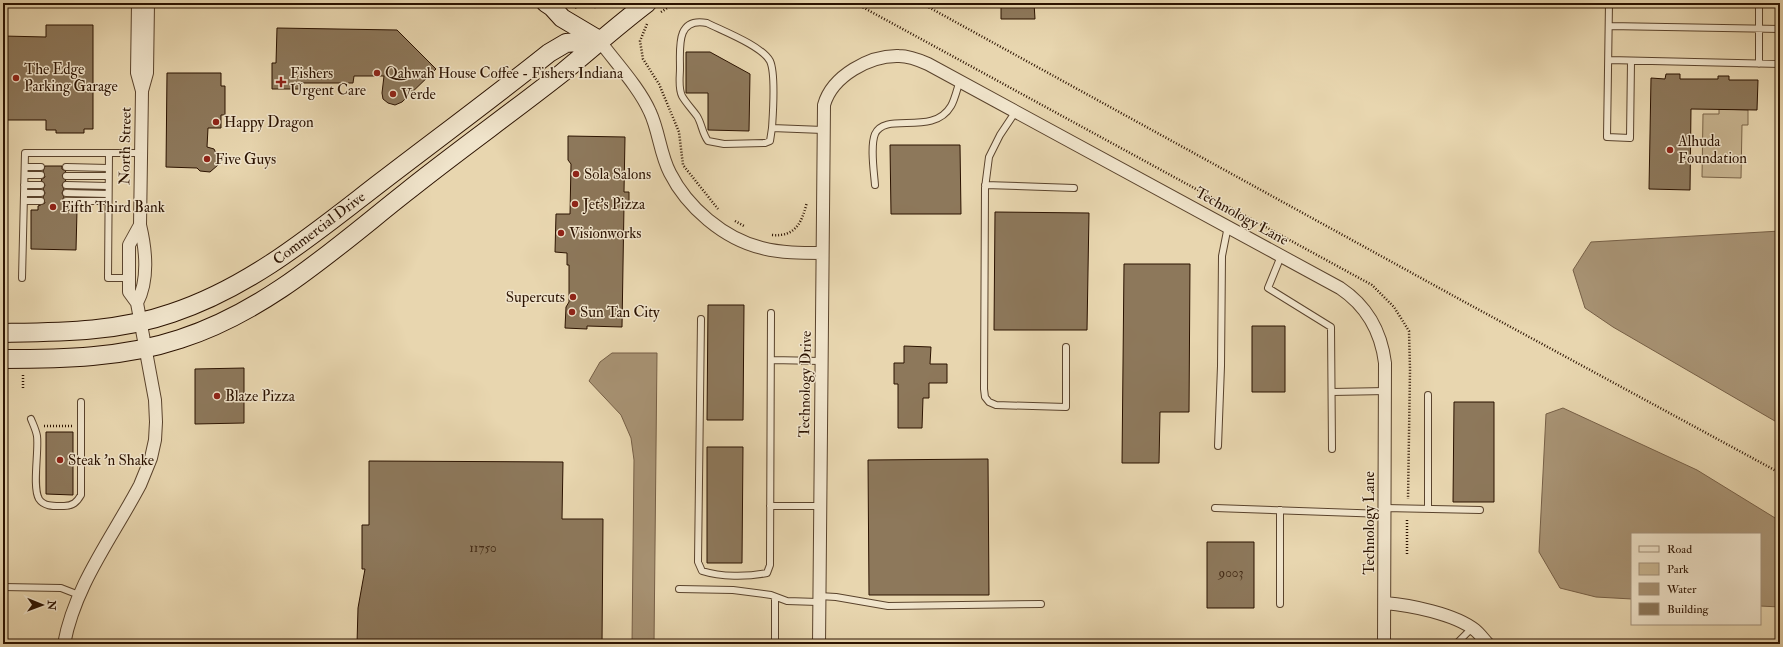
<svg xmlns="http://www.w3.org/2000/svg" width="1783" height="647" font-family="'IM FELL Double Pica',serif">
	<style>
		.green { fill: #c8b591; stroke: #7a6448 }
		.water { fill: #a89374; stroke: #765f46 }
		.building { fill: #8d785b; stroke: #2b1200 }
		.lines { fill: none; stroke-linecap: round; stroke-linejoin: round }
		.lane-casing { stroke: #5a432c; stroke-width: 8 }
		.street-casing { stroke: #5a432c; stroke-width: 14 }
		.secondary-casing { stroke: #2b1200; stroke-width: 20 }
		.path { stroke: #2b1200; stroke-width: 2.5; stroke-dasharray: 1 2; stroke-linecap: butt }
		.lane { stroke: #f0e4cb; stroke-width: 6 }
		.street { stroke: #f0e4cb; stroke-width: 12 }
		.secondary { stroke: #f0e4cb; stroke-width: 18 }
		.poi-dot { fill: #8f2418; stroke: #f0e4cb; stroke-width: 1.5 }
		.labels { text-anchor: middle; stroke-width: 3; stroke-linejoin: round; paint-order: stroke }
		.number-label { font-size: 13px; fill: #442c17 }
		.poi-label { font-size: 15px; fill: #2b1200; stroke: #f0e4cb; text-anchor: start }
		.street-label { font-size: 15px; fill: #2b1200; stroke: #f0e4cb }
	</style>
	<rect width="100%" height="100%" fill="#e8d6af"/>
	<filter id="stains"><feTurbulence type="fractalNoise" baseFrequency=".005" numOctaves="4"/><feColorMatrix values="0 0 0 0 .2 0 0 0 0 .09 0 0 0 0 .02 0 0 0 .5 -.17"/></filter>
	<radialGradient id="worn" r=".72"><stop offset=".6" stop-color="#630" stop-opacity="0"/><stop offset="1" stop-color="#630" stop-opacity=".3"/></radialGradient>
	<path class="green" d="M1719,109L1748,110V125H1742L1741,178L1702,177L1703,114H1719Z"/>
	<path class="water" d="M1780,231V424L1613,327L1585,308L1573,270L1591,242Z
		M612,353H657L654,644H632L634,460L631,438L621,415L589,381L600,362Z
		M1563,408L1697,470L1780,521V607L1760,606V534H1632V599L1596,597L1560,588L1539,552L1546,414Z"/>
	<path class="building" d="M1001,3H1034L1035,19H1001Z
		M46,25H93V129H84V133H56V130H46V120H3V36L46,37Z
		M277,28L397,30L436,69L402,102L395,105L388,103L383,99L382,93L384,76H354L353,83H300V89H272V63H276Z
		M686,52H710L750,74L749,131L708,130V93H686Z
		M167,73H221V86H225V115H221V128H208L207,147L214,149L219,159L218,165L210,172L200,171L197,168L166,167Z
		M1666,74H1680V79H1718V76H1729V80H1758L1757,110L1691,109L1690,190L1649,189L1651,78L1665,79Z
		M568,136L625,137L624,192H629V205H624L622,327L587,326V329L565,328L566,307L569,302V265H567V253L555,252L556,214H570L571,164L568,160Z
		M890,145H960L961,214H891Z
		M45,166H62V169L66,171L62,176L66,180L62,185L64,189L62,193L64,197L62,201L63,205L68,206V210H77L76,250L31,249V210H38V206L45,203L43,197L45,193L43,189L45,185L41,180L45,177L43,171Z
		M995,212L1089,213L1087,330H994Z
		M1124,264H1190L1189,412H1160L1159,463H1122Z
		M708,305H744L743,420H707Z
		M1252,326H1285V392H1252Z
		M904,346L931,347L930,364H947V383H929V398H923L922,428H898V384H894V363H904Z
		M244,368V423L195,424V369Z
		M1454,402H1494V502H1453Z
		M46,432H73V495L46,494Z
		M707,447H743L742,563H707Z
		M988,459L989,595H869L868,460Z
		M369,461L563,462L562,519H603L602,644H357L358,608L365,569H362V525H369Z
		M1207,542H1254V608H1207Z"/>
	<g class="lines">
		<g class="lane-casing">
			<path id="lane" d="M1609,3L1607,137L1630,138L1631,61
				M1609,26L1780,29
				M1609,60L1780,64
				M1759,64V3
				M1016,111L1000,135L989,157L985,188L984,389L985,397L989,402L996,405L1066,407V347
				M772,128L770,141L765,143L724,144L708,141C702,133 702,124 697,116C692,109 686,103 682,96C678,88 680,77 680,68C680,47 676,17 707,23C723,31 762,46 770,61C776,74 773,112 772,128L823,130
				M109,153L108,278H129
				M25,167H41
				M66,167L108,168
				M25,175H41
				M66,176H108
				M24,185H41
				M66,185L108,186
				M875,185C874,172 870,146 875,134C885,111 933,137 951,106C955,99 957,89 960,80
				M985,185L1074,188
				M24,193H41
				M66,193L108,194
				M24,201H41
				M66,201H108
				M1281,256L1268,288L1331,327L1332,449
				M22,278L25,153H141
				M701,319L698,562L702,571C721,577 747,577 767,573L770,565L771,313
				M771,360L821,361
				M1332,392L1386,391
				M31,419C33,424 36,430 37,436C39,451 32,487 39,499C44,507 55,506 64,506C73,506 77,502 81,495V402
				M1218,446L1221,366L1222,256L1228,226
				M770,506H819
				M1215,508L1385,514
				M1385,508L1480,510
				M1428,509V395
				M3,587L61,588L79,595
				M679,589L733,590L771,595L787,601L818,602
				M819,596L836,597L888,606L1041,604
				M1280,604V510
				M775,644V597
				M1456,644L1472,628"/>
		</g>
		<g class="street-casing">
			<path id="street" d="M599,40C615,62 639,87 650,112C659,131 660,154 670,173C687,207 724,239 762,248C781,253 802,253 822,253
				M142,91L147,73L148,3
				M137,303C149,280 146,250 140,225L142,91L137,73L138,3
				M1385,603C1410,605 1455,614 1475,630C1480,634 1484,640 1488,644
				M64,644C75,585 112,538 140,485L151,458L155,440L156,422L155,400L137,303L129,292V245L140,225
				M819,644L824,105C832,76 870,55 899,56C909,56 919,60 928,64L1340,288C1367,306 1381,331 1385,363L1384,644"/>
		</g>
		<g class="secondary-casing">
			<path id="secondary" d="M546,3L552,7L562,18L599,40
				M3,333C60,332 118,332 172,313C251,287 316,232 381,182C437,139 494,97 549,53L566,43L599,40
				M3,359C62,359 123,358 180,339C267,311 334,249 405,193C456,152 510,114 562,73C590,50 618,25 647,3"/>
		</g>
		<path class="path" d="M855,3L1372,285L1394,307L1409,331L1410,370L1408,499
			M921,3L1461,300L1780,473
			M575,8L580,4L595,7L608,3
			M661,12L675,3
			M647,24L640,41L643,59L659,84L679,132L683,165L718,209
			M735,221L744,226
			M772,235C796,237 802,222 807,202
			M23,375V388
			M44,426H73
			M1407,554V518"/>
		<use href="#lane" class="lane"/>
		<use href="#street" class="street"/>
		<use href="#secondary" class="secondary"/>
	</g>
	<g class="poi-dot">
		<circle cx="377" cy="73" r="4"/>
		<circle cx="16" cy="78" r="4"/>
		<path d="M279 76h4v4h4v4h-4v4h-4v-4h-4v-4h4z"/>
		<circle cx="393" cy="94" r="4"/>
		<circle cx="216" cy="122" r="4"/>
		<circle cx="1670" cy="150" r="4"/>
		<circle cx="207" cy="159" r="4"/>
		<circle cx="576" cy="174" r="4"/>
		<circle cx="575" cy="204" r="4"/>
		<circle cx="53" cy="207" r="4"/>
		<circle cx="561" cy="233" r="4"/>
		<circle cx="573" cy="297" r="4"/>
		<circle cx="572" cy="312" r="4"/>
		<circle cx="217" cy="396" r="4"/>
		<circle cx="60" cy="460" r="4"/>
	</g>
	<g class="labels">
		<g class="number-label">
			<text x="483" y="552">11750</text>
			<text x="1231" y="577">9003</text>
		</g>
		<g class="poi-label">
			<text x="24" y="74">The Edge<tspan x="24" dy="17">Parking Garage</tspan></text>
			<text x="290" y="78">Fishers<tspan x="290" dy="17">Urgent Care</tspan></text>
			<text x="385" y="78">Qahwah House Coffee - Fishers Indiana</text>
			<text x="401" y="99">Verde</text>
			<text x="224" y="127">Happy Dragon</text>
			<text x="1678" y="146">Alhuda<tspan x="1678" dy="17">Foundation</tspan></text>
			<text x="215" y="164">Five Guys</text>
			<text x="584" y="179">Sola Salons</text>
			<text x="583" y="209">Jet's Pizza</text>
			<text x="61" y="212">Fifth Third Bank</text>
			<text x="569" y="238">Visionworks</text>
			<text x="565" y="302" text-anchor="end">Supercuts</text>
			<text x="580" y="317">Sun Tan City</text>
			<text x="225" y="401">Blaze Pizza</text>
			<text x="68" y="465">Steak 'n Shake</text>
		</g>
		<g class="street-label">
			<text transform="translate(125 146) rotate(-89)" y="5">North Street</text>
			<text transform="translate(1242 216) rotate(29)" y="5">Technology Lane</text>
			<text transform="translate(319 228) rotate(-37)" y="5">Commercial Drive</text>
			<text transform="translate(805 384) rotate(-89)" y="5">Technology Drive</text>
			<text transform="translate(1369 523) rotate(-90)" y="5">Technology Lane</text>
		</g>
	</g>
	<rect width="1783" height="647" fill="none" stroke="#e8d6af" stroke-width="16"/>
	<rect x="4" y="4" width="1775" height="639" fill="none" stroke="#2b1200" stroke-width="2"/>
	<rect x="8" y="8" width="1767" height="631" fill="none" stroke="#2b1200"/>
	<rect x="1631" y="533" width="130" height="92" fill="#f0e4cb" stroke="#a1907a"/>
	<rect x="1639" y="546" width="20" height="6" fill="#f0e4cb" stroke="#a1907a"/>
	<text x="1667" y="553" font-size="12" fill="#2b1200">Road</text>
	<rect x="1639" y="563" width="20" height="12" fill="#c8b591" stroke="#a1907a"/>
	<text x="1667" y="573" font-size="12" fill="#2b1200">Park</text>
	<rect x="1639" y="583" width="20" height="12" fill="#a89374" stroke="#a1907a"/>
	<text x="1667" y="593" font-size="12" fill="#2b1200">Water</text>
	<rect x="1639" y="603" width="20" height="12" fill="#8d785b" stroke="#a1907a"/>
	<text x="1667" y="613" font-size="12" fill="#2b1200">Building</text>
	<g transform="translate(42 605) rotate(91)" stroke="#f0e4cb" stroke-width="3" paint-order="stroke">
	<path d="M0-3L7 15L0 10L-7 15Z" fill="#2b1200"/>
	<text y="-6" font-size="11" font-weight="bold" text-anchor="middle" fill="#2b1200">N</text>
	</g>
	<rect width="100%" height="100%" filter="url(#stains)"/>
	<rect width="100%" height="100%" fill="url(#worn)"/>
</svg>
